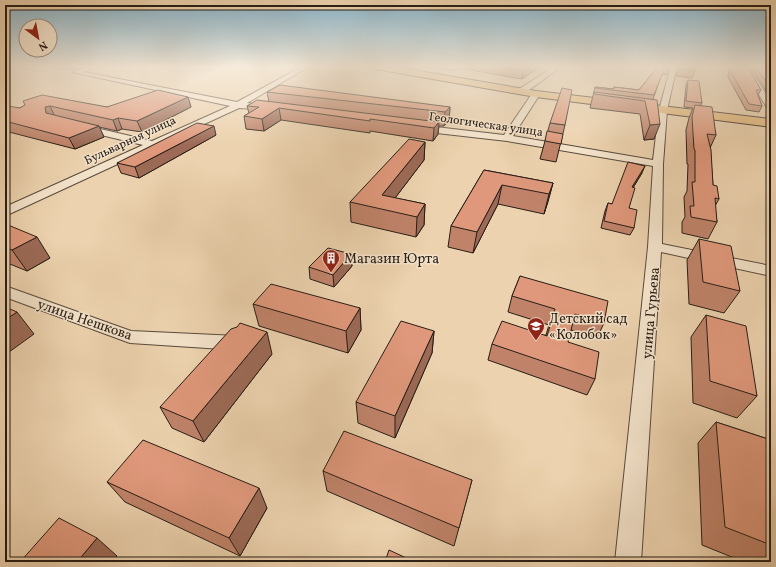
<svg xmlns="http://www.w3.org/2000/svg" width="776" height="567" font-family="Vollkorn,serif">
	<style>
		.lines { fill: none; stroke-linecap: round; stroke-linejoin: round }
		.minor-casing { stroke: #584a3b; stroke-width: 2 }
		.highway-casing { stroke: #271d15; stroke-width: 2 }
		.minor { fill: #f3e2ca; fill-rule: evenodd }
		.highway { fill: #e6b977; fill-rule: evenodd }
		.wall { fill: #c0836a; stroke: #271d15 }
		.shaded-wall { fill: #9c6a56; stroke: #271d15 }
		.building { fill: #df987b; stroke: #271d15 }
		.labels { text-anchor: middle; stroke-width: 3; stroke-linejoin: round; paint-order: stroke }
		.far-street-label { font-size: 12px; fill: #271d15; stroke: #f3e2ca }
		.poi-label { font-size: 14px; fill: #271d15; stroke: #f3e2ca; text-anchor: start }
		.street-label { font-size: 14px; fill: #271d15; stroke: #f3e2ca }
	</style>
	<rect width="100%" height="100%" fill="#ecd2ae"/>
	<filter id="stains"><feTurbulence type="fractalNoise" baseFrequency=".005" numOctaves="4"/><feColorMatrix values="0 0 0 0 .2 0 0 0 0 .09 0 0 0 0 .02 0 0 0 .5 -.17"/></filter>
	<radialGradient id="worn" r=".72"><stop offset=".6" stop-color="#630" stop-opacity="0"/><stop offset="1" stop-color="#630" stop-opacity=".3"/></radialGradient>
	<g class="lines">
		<g class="minor-casing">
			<path id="minor" d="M89,66H98L83,72L237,102L303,66H310L247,103L270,106V110L239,108L5,216V207L143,145L80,130V126L83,125L152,141L230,106L72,72Z
				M555,66H562L525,93H519V89Z
				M671,66H677L667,110L663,164L662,244L771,266V276L661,252L641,562H615L648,247L653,166L507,141L419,131L415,128L419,125L504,135L533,92H536L540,94L513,136L653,160L659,110Z
				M742,66H748L771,102V110L767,108Z
				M5,286L131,331L238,336L244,338L247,343L244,348L238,350L130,343L5,297Z"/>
		</g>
		<g class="highway-casing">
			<path id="highway" d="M370,66H390L536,91L771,119V127L536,97L375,69Z"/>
		</g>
		<use href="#minor" class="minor"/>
		<use href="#highway" class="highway"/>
	</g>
	<path class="wall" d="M10,66H38L24,69Z
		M42,66H81L68,69Z
		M426,66H541L522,79L460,68L454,71Z
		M655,66H670L667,75L662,74L653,99L654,139L644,140L640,114L590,108L595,87L613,89L614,87L639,90L655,70V69H654Z
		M678,66H697L692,78L676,76Z
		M727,66H747L761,90L758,95L762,106L759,112L746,110L728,77L729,67Z
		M750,66H769L771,69V97H770Z
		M688,80L702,103L700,106L716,135L710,148L713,185L719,199L715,206L717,222L708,239L682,233V222L685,217L684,197L687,191L688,164H687L686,130L689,118L693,108L684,107L686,85Z
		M267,92L450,107L449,121L444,126H439L438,134L433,141L370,131V133L281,120L264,131L246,129L244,116L249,113L247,106L269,102Z
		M188,97L191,107L142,132L122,129L117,131L99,127L104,137L75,149L5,131V107L20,108L25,105L107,107Z
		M550,123L565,125L556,162L540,159Z
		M216,135L139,178L121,173L117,163Z
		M425,142L424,160L395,198L425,204L424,225L416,237L351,222L350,202Z
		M484,170L553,183L544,214L498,204L473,253L448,247L451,226Z
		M642,173L633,188L629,208L634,228L630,235L601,228L605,211L608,203L612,204Z
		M5,227L50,258L27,271L5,262Z
		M699,239L740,291L724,313L689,304L687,260Z
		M351,254L352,266L334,287L310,279L309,267Z
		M520,276L604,323L597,338L571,330L568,342L595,379L587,395L488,360L492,344L546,335L549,325L508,312L512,296Z
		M253,304L360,308L361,330L348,353L259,326Z
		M706,315L757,396L737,418L693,403L691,337Z
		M434,331L432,353L395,438L358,423L356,402Z
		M272,354L204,442L172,428L160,407Z
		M716,422L771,440V562H744L702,545L698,443Z
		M323,471L472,480L454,546L327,491Z
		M107,482L267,508L240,556L125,502Z"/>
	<path class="shaded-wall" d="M23,66H38L24,69Z
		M66,66H81L68,69Z
		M454,66H460V68L454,71Z
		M532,66H541L522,79L523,71Z
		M188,97L191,107L142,132L137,121Z
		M50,106L55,117L46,113L45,107Z
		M450,107L449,121L444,126L445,112Z
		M279,108L281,120L264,131L262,119Z
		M118,118L122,129L117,131L113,120Z
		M439,122L438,134L433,141L434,128Z
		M660,124L654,139L644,140L650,125Z
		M99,126L104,137L75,149L69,138Z
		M214,126L216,135L139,178L135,167Z
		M425,142L424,160L386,210L382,195Z
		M645,166L642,173L629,194L632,187Z
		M553,183L548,202L544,214L549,194Z
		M502,185L498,204L473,253L477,232Z
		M425,204L424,225L416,237L417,217Z
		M37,237L50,258L27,271L12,250Z
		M351,254L352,266L334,287L333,275Z
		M360,308L361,330L348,353L346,331Z
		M17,312L34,334L5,355V320Z
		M434,331L432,353L395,438V416Z
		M267,332L272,354L204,442L193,421Z
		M259,488L267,508L240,556L229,538Z
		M97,538L117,556L112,562H77Z"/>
	<path class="building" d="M491,66H532L523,71Z
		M657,66H670V67H665L654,95L595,88V87L614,89V87L639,90L658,66Z
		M680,66H697L695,71L679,69Z
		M731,66H747L761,90H756L762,106L749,104L731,72Z
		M755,66H769L771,69V89Z
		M688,80L699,81L702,103L686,101Z
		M280,85L450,107L445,112L267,92Z
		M562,88L572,90L565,125L550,123Z
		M158,90L188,97L137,121L118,118L113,120L50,106L45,107L46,113L99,126L69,138L5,121V107L8,106L20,108L25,105L23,101L42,95L107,107Z
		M594,92L657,100L660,124L650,125L645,101L594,94Z
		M257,100L439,122L434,128L370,119V121L279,108L262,119L244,116L259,107L247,106Z
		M695,105L712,107L716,135L707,134L711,150L713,185L717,186L719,199L715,198L717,222L691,217L690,206H694L692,182H695V150L694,149L692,117Z
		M197,123L214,126L135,167L117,163Z
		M547,131L563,134L561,144L545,141Z
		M409,139L425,142L382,195L425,204L417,217L350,202Z
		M628,162L645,166L632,187L635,188L629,208L637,210L634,228L604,221L608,203L612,204Z
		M484,170L553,183L549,194L502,185L477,232L451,226Z
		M8,225L37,237L12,250L5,247V227Z
		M699,239L731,246L740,291L703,282Z
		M328,248L351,254L333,275L309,267Z
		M520,276L608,301L604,323L575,314L568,342L599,352L595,379L492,344L502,321L547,336L555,309L512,296Z
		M271,284L360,308L346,331L253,304Z
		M5,307L17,312L5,320Z
		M706,315L746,326L757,396L710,381Z
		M401,321L434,331L395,416L356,402Z
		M240,323L267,332L193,421L160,407L231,329L237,327Z
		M716,422L771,440V545L725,527Z
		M344,431L472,480L459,528L323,471Z
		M143,440L259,488L229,538L107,482Z
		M59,518L97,538L77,562H20Z
		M389,550L415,562H385Z"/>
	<linearGradient id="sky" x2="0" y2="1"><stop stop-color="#88b6ce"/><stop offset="0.46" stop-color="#f6ebdb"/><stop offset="1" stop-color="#f6ebdb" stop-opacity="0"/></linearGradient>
	<rect width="776" height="145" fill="url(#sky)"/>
	<defs>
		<g id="building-pin" transform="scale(0.9)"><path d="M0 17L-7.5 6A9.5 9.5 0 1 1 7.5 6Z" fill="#8f2418" stroke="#f3e2ca"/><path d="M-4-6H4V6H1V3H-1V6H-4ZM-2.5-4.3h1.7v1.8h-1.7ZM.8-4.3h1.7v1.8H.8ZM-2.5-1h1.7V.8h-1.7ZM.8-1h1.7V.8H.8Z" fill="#fff"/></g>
		<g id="school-pin" transform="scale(0.9)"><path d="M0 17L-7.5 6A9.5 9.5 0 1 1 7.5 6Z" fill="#8f2418" stroke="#f3e2ca"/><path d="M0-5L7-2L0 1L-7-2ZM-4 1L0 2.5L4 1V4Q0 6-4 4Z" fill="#fff"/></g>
	</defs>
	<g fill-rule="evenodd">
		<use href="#building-pin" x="331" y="258"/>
		<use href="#school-pin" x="536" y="326"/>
	</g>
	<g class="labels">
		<g class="far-street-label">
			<text transform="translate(486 124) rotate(8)" y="4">Геологическая улица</text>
			<text transform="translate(130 140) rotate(-25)" y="4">Бульварная улица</text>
		</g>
		<g class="poi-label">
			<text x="344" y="263">Магазин Юрта</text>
			<text x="549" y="323">Детский сад<tspan x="549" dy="16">«Колобок»</tspan></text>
		</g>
		<g class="street-label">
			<text transform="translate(650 313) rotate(-85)" y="5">улица Гурьева</text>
			<text transform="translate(85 319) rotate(19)" y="5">улица Нешкова</text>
		</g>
	</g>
	<rect width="776" height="567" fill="none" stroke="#ecd2ae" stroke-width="20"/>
	<rect x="6" y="6" width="764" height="555" fill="none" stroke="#271d15" stroke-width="2"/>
	<rect x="10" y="10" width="756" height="547" fill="none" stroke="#271d15"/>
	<g transform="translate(38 38) rotate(148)"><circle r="19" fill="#f3e2ca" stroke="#a19382"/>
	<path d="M0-3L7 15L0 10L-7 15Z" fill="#8f2418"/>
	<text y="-6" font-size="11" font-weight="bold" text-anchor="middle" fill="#271d15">N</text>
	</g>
	<rect width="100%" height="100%" filter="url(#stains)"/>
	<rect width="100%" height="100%" fill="url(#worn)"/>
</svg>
